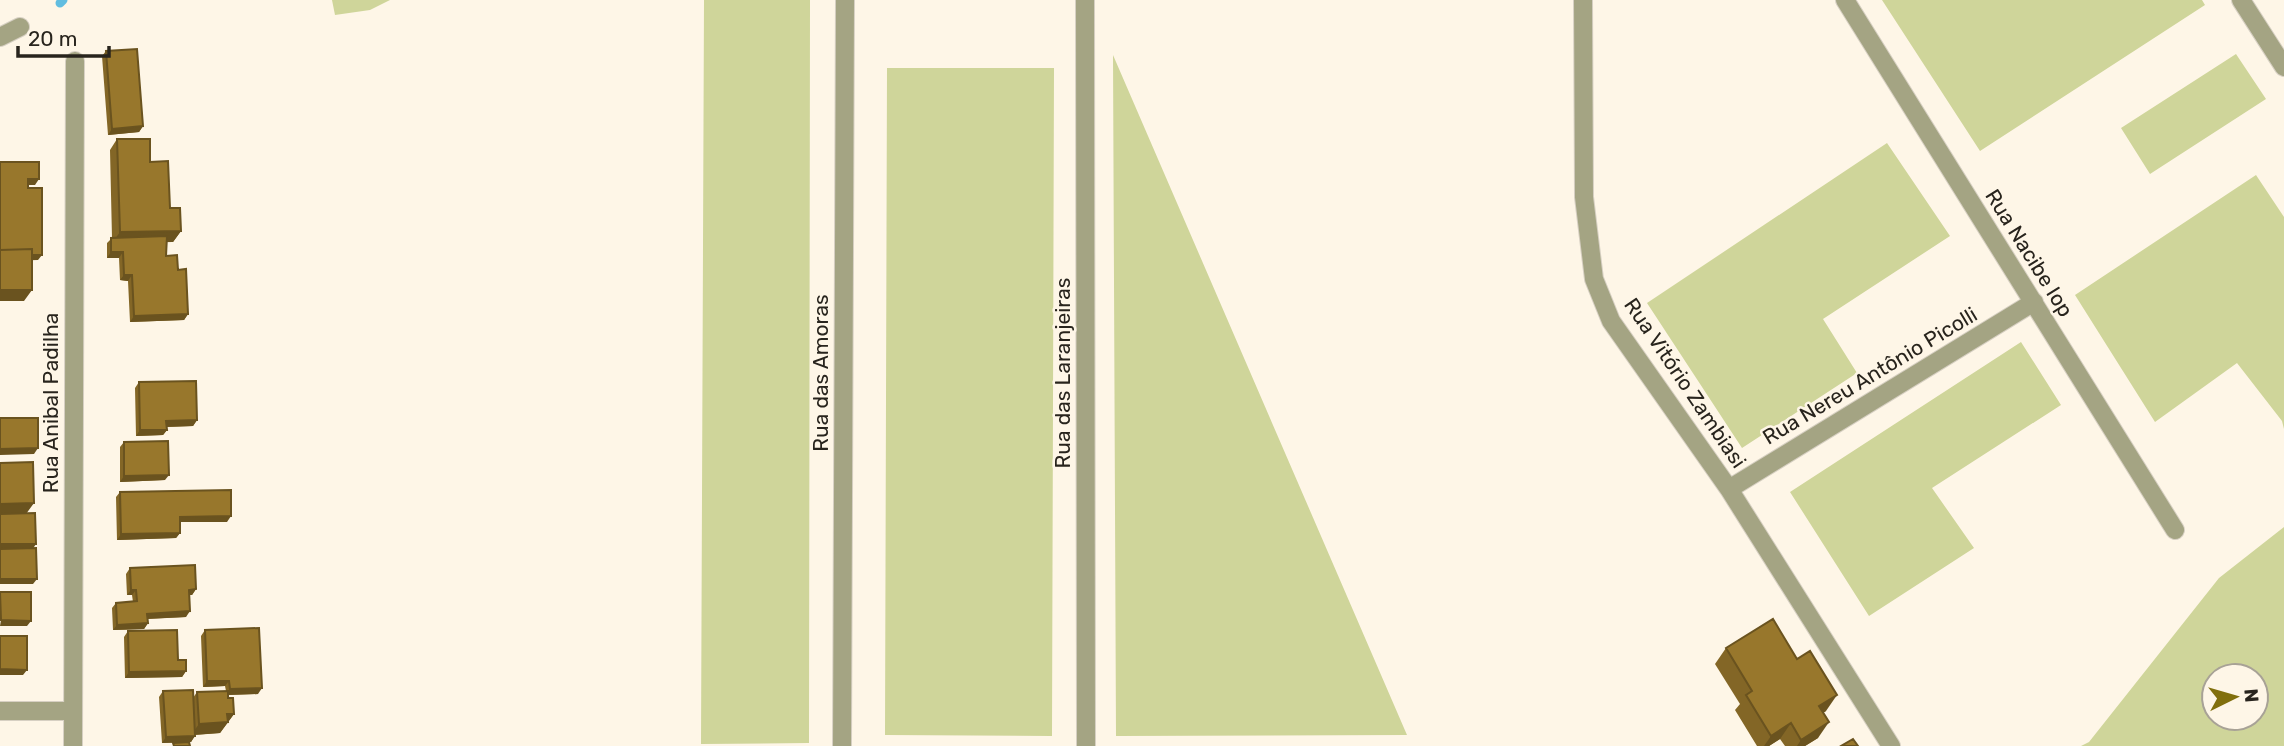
<svg xmlns="http://www.w3.org/2000/svg" width="2284" height="746" font-family="Rubik,sans-serif">
	<style>
		.green { fill: #cfd59a; fill-rule: evenodd }
		.lines { fill: none; stroke-linecap: round; stroke-linejoin: round }
		.stream { stroke: #61bde0; stroke-width: 9 }
		.minor-casing { stroke: #d7d0c3; stroke-width: 20 }
		.minor { stroke: #a4a483; stroke-width: 18 }
		.wall { fill: #836626 }
		.shaded-wall { fill: #6a531f }
		.building { fill: #98772c; stroke: #6a531f; stroke-width: 2 }
		.labels { text-anchor: middle; stroke-width: 5; stroke-linejoin: round; paint-order: stroke }
		.street-label { font-size: 21px; fill: #28241d; stroke: #fef6e7 }
	</style>
	<rect width="100%" height="100%" fill="#fef6e7"/>
	<path class="green" d="M332,0H390L370,10L335,15Z
		M704,0H810L809,743L701,744Z
		M1882,0H2202L2205,5L1980,151Z
		M2236,54L2266,99L2150,174L2121,128Z
		M1113,55L1407,735L1116,736Z
		M887,68H1054L1052,736L885,735Z
		M1887,143L1950,236L1823,319L1857,373L1742,448L1647,303Z
		M2256,175L2284,217V429L2282,421L2237,363L2155,422L2075,295Z
		M2021,342L2061,405L1932,488L1974,548L1869,616L1790,492Z
		M2284,527V746H2081L2089,742L2219,578ZM2256,676V718H2214V676Z"/>
	<g class="lines">
		<path class="stream" d="M60,3L63,0"/>
		<g class="minor-casing">
			<path id="minor" d="M1085,0L1086,746
				M1583,0L1584,197L1594,279L1611,321L1729,489L1891,746
				M1845,0L2175,530
				M2241,0L2284,67
				M0,37L20,27
				M1729,489L2034,302
				M0,711H73
				M73,746L75,61
				M842,746L845,0"/>
		</g>
		<use href="#minor" class="minor"/>
	</g>
	<path class="wall" d="M106,51L143,126L139,132L108,135L102,56Z
		M117,139L150,162L181,231L173,242H167L166,256L178,270L188,314L184,320L130,322L128,281L120,280L119,258H107V243L112,238L110,150Z
		M139,382L197,420L193,426L167,427V430L163,435L136,436L135,388Z
		M124,442L165,480L120,482V447Z
		M120,492L227,522H180V533L176,538L117,540L116,497Z
		M130,568L196,589L192,595H189L186,617L148,619V623L144,629L113,630L112,608L116,603L133,602L132,595H127L126,574Z
		M205,630L258,694L228,695L234,714L220,733L195,735L191,742L162,743L159,697L163,691L193,698L197,692L226,691L225,686L203,687L201,636Z
		M128,631L178,660L186,671L182,677L125,678L124,637Z
		M1726,648L1797,659L1826,711L1823,713L1818,738L1805,746H1785L1780,739L1769,746H1757L1735,710L1740,704L1715,664Z"/>
	<path class="shaded-wall" d="M143,126L139,132L108,135L112,129Z
		M28,179H39L35,185H24Z
		M181,231L173,242L112,243L120,232Z
		M111,252H123L119,258H107Z
		M0,255H42L38,260L0,261Z
		M124,275H132L128,281L120,280Z
		M0,290H32L24,301H0Z
		M188,314L184,320L130,322L134,316Z
		M197,420L193,426L162,427L166,421Z
		M140,430H167L163,435L136,436Z
		M38,448L34,454L0,455V449Z
		M169,475L165,480L120,482L124,476Z
		M34,503L26,514L0,515V504Z
		M231,516L227,522H176L180,517Z
		M180,533L176,538L117,540L121,534Z
		M0,544H36L32,550H0Z
		M0,579H37L33,584H0Z
		M196,589L192,595H185L189,590Z
		M131,590H136L132,595H127Z
		M190,611L186,617L143,619L147,614Z
		M1,620L31,621L27,626H0Z
		M148,623L144,629L113,630L117,625Z
		M0,669L27,670L23,675H0Z
		M186,671L182,677L125,678L129,672Z
		M207,681H229L225,686L203,687Z
		M262,688L258,694L226,695L230,689Z
		M1837,695L1826,711L1808,722L1819,706Z
		M227,714H234L220,733L191,735L199,724Z
		M1829,722L1818,738L1805,746H1797L1801,740Z
		M1791,723L1780,739L1769,746H1764L1771,736Z
		M195,736L191,742L162,743L166,737Z"/>
	<path class="building" d="M137,49L143,126L112,129L106,51Z
		M117,139H150V162L168,161L170,208H180L181,231L120,232Z
		M0,162H39V179H28V188H42V255H32V249L0,250Z
		M167,236L166,256L177,255L178,270L186,269L188,314L134,316L132,275H124L123,252H111V238Z
		M32,249V290H0V250Z
		M196,381L197,420L166,421L167,430H140L139,382Z
		M0,418H38V448L0,449Z
		M168,441L169,475L124,476V442Z
		M33,462L34,503L0,504V463Z
		M231,490V516L180,517V533L121,534L120,492Z
		M35,513L36,544H0V514Z
		M36,548L37,579H0V549Z
		M195,565L196,589L189,590L190,611L147,614L148,623L117,625L116,603L137,601L136,590H131L130,568Z
		M0,592H31V621L1,620Z
		M1773,619L1797,659L1810,651L1837,695L1819,706L1829,722L1801,740L1791,723L1771,736L1746,695L1752,691L1726,648Z
		M259,628L262,688L230,689L229,681H207L205,630Z
		M177,630L178,660H186V671L129,672L128,631Z
		M0,636H27V670L0,669Z
		M193,690L195,736L166,737L163,691Z
		M228,691V698H233L234,714H227L228,722L199,724L197,692Z
		M1853,739L1858,746H1841Z
		M189,742L190,746H174L173,743Z"/>
	<g class="labels">
		<g class="street-label">
			<text transform="translate(2029 253) rotate(58)" y="7">Rua Nacibe Iop</text>
			<text transform="translate(821 373) rotate(-90)" y="7">Rua das Amoras</text>
			<text transform="translate(1063 373) rotate(-90)" y="7">Rua das Laranjeiras</text>
			<text transform="translate(1870 376) rotate(-31)" y="7">Rua Nereu Antônio Picolli</text>
			<text transform="translate(1685 383) rotate(56)" y="7">Rua Vitório Zambiasi</text>
			<text transform="translate(51 403) rotate(-90)" y="7">Rua Anibal Padilha</text>
		</g>
	</g>
	<g transform="translate(2235 697) rotate(85)"><circle r="33" fill="#fef6e7" stroke="#a8a296" stroke-width="2"/>
	<path d="M0-5L12 26L0 18L-12 26Z" fill="#816f0d"/>
	<text y="-10" font-size="19" font-weight="bold" text-anchor="middle" fill="#28241d">N</text>
	</g>
	<path d="M18 46v10h91v-10" fill="none" stroke="#28241d" stroke-width="3.5"/>
	<text x="28" y="46" font-size="21" fill="#28241d" stroke="#fef6e7" stroke-width="5" paint-order="stroke">20 m</text>
</svg>
